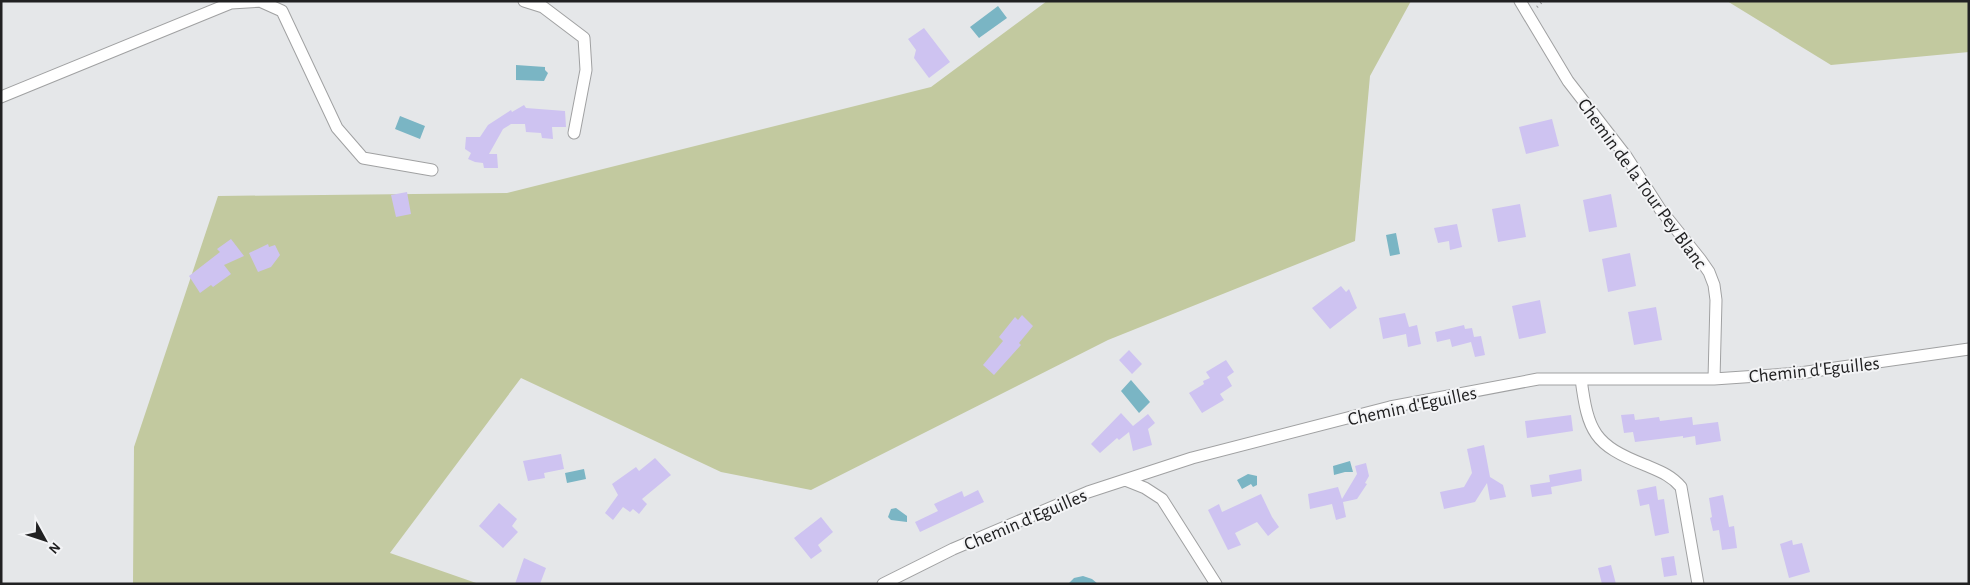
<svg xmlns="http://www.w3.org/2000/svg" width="1970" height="585" font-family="'Alegreya Sans',sans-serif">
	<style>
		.green { fill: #c2c99f }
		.water { fill: #7ab5c4 }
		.building { fill: #cec3f1 }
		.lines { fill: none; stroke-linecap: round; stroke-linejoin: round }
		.street-casing { stroke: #a0a1a2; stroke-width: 13 }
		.path { stroke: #97989a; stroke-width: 2.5; stroke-dasharray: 1 4; stroke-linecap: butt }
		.street { stroke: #fff; stroke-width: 11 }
		.labels { text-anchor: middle; stroke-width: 4; stroke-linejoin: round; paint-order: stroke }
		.street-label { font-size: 19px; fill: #212122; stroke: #f3f4f6 }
	</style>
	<rect width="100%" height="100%" fill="#e5e7e9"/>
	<path class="green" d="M1047,1H1411L1370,76L1355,241L1108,340L811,490L721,472L521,378L390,553L479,584H133L134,447L218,196L507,193L931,87Z
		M1727,1H1969V52L1831,65Z"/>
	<path class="water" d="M998,6L1007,18L979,38L970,27Z
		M516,65L545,67V70L548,73L544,81L516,80Z
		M400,116L425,126L420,139L395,129Z
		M1396,233L1400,254L1390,256L1386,235Z
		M1131,380L1150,402L1139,413L1121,391Z
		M1350,461L1353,472H1345L1334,475L1333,466Z
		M584,469L586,479L567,483L565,473Z
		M1248,474L1257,476V485L1253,487L1251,484L1242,489L1237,480Z
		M896,508L907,516V522L891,520L888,517L891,509Z
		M1083,576L1092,579L1098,584H1068L1074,578Z"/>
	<path class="building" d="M924,28L950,62L929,78L914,58L916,50L908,39Z
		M524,105L526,108L565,111L566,127H552L553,139L542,138L541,133L526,132L525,124H511L503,129L489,154H497L498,168H484L483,163L475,162L468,159L471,153L465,149L466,137H480L488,125L511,110L512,112Z
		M1552,119L1559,146L1526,154L1519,127Z
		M407,192L411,214L396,217L391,195Z
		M1611,194L1617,227L1589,232L1583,200Z
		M1520,204L1526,237L1498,242L1492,209Z
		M1457,224L1462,247L1450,250L1449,241L1438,243L1434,228Z
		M231,239L244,256L224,265L231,274L213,287L211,285L200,293L189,276L220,252L217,249Z
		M268,244L269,247L275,245L280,255L271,267L258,272L249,253Z
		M1630,253L1636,286L1608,292L1602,259Z
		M1341,286L1346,292L1349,289L1357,308L1330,329L1312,308Z
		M1540,300L1546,333L1519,339L1512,306Z
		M1656,307L1662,340L1634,345L1628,312Z
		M1405,313L1409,327L1417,325L1421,344L1408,347L1406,334L1383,339L1379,318Z
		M1022,315L1033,326L1019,343L1021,345L994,375L983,365L1003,341L999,337L1015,317L1018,320Z
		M1464,325L1465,329L1472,328L1474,337L1481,336L1485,355L1475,357L1471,342L1452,347L1450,339L1437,342L1435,332Z
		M1129,350L1142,364L1132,374L1119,360Z
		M1226,360L1234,372L1227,377L1232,386L1220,394L1224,400L1202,413L1189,393L1204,384L1203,381L1210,378L1206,372Z
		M1121,413L1133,426L1148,414L1155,423L1148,429L1152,445L1133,451L1129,432L1119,440L1117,438L1100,453L1091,444Z
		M1634,414L1635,420L1659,417L1660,421L1692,417L1693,425L1718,422L1721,441L1696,445L1695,436L1683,438V436L1635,442L1633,432L1624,433L1621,415Z
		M1571,415L1573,431L1527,438L1525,421Z
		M1484,445L1490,477L1503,485L1506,497L1490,500L1487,483L1475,502L1444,509L1440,492L1464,487L1472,473L1467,449Z
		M561,454L564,469L544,473L545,478L528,481L523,461Z
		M655,458L671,475L642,499L647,504L639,514L633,509L630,512L623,507L613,520L605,513L618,495L612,484L636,467L639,471Z
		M1366,463L1369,476L1365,483L1367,484L1357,499L1343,502L1346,517L1336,520L1332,504L1310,509L1308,494L1338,487L1342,499L1357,474L1355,466Z
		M1581,469L1582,481L1551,487L1552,494L1532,497L1530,485L1550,482L1549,475Z
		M1656,486L1658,500L1664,499L1669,533L1655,536L1649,504L1640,506L1637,490Z
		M978,490L984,502L920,532L915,522L938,511L934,504L962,491L964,497Z
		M1261,494L1272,517L1279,527L1268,536L1257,522L1235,533L1241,545L1228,550L1208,510L1219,504L1222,512Z
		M1723,495L1729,527L1734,526L1737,548L1722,550L1719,530L1713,531L1710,518L1712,517L1709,498Z
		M499,503L517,519L512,526L518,532L503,548L479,526Z
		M821,517L833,532L818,545L822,551L811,559L794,538Z
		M1792,540L1793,545L1802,543L1810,572L1789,578L1780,544Z
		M1674,556L1677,575L1664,577L1661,558Z
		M524,558L546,568L540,584H515Z
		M1611,565L1616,584H1602L1598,568Z"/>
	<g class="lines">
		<g class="street-casing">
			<path id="street" d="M524,1L543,7L584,38L586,70L574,133
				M1520,1L1568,81L1626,156L1660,209L1700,259L1709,272L1714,285L1716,300L1714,379
				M262,2L282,11L337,128L363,158L432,170
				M1,97L231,3L264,1
				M1581,379C1588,432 1594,445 1645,465C1659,471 1671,475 1681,487L1698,584
				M1125,480L1145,488L1162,499L1216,584
				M883,584L953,549L1088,492L1192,458L1390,407L1538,379H1714L1800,373L1969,349"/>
		</g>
		<path class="path" d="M1537,7L1543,1"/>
		<use href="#street" class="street"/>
	</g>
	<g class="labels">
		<g class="street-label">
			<text transform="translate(1643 183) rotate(54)" y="7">Chemin de la Tour Pey Blanc</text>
			<text transform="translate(1814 369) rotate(-6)" y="7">Chemin d'Eguilles</text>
			<text transform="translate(1412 405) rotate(-12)" y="7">Chemin d'Eguilles</text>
			<text transform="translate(1025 519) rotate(-23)" y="7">Chemin d'Eguilles</text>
		</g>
	</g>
	<rect width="1970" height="585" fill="none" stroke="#212122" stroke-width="5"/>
	<g transform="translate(45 540) rotate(130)" stroke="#f3f4f6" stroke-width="4" paint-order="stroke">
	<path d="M0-4L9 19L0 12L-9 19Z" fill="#212122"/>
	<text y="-8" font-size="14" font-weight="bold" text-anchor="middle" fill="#212122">N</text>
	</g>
</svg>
